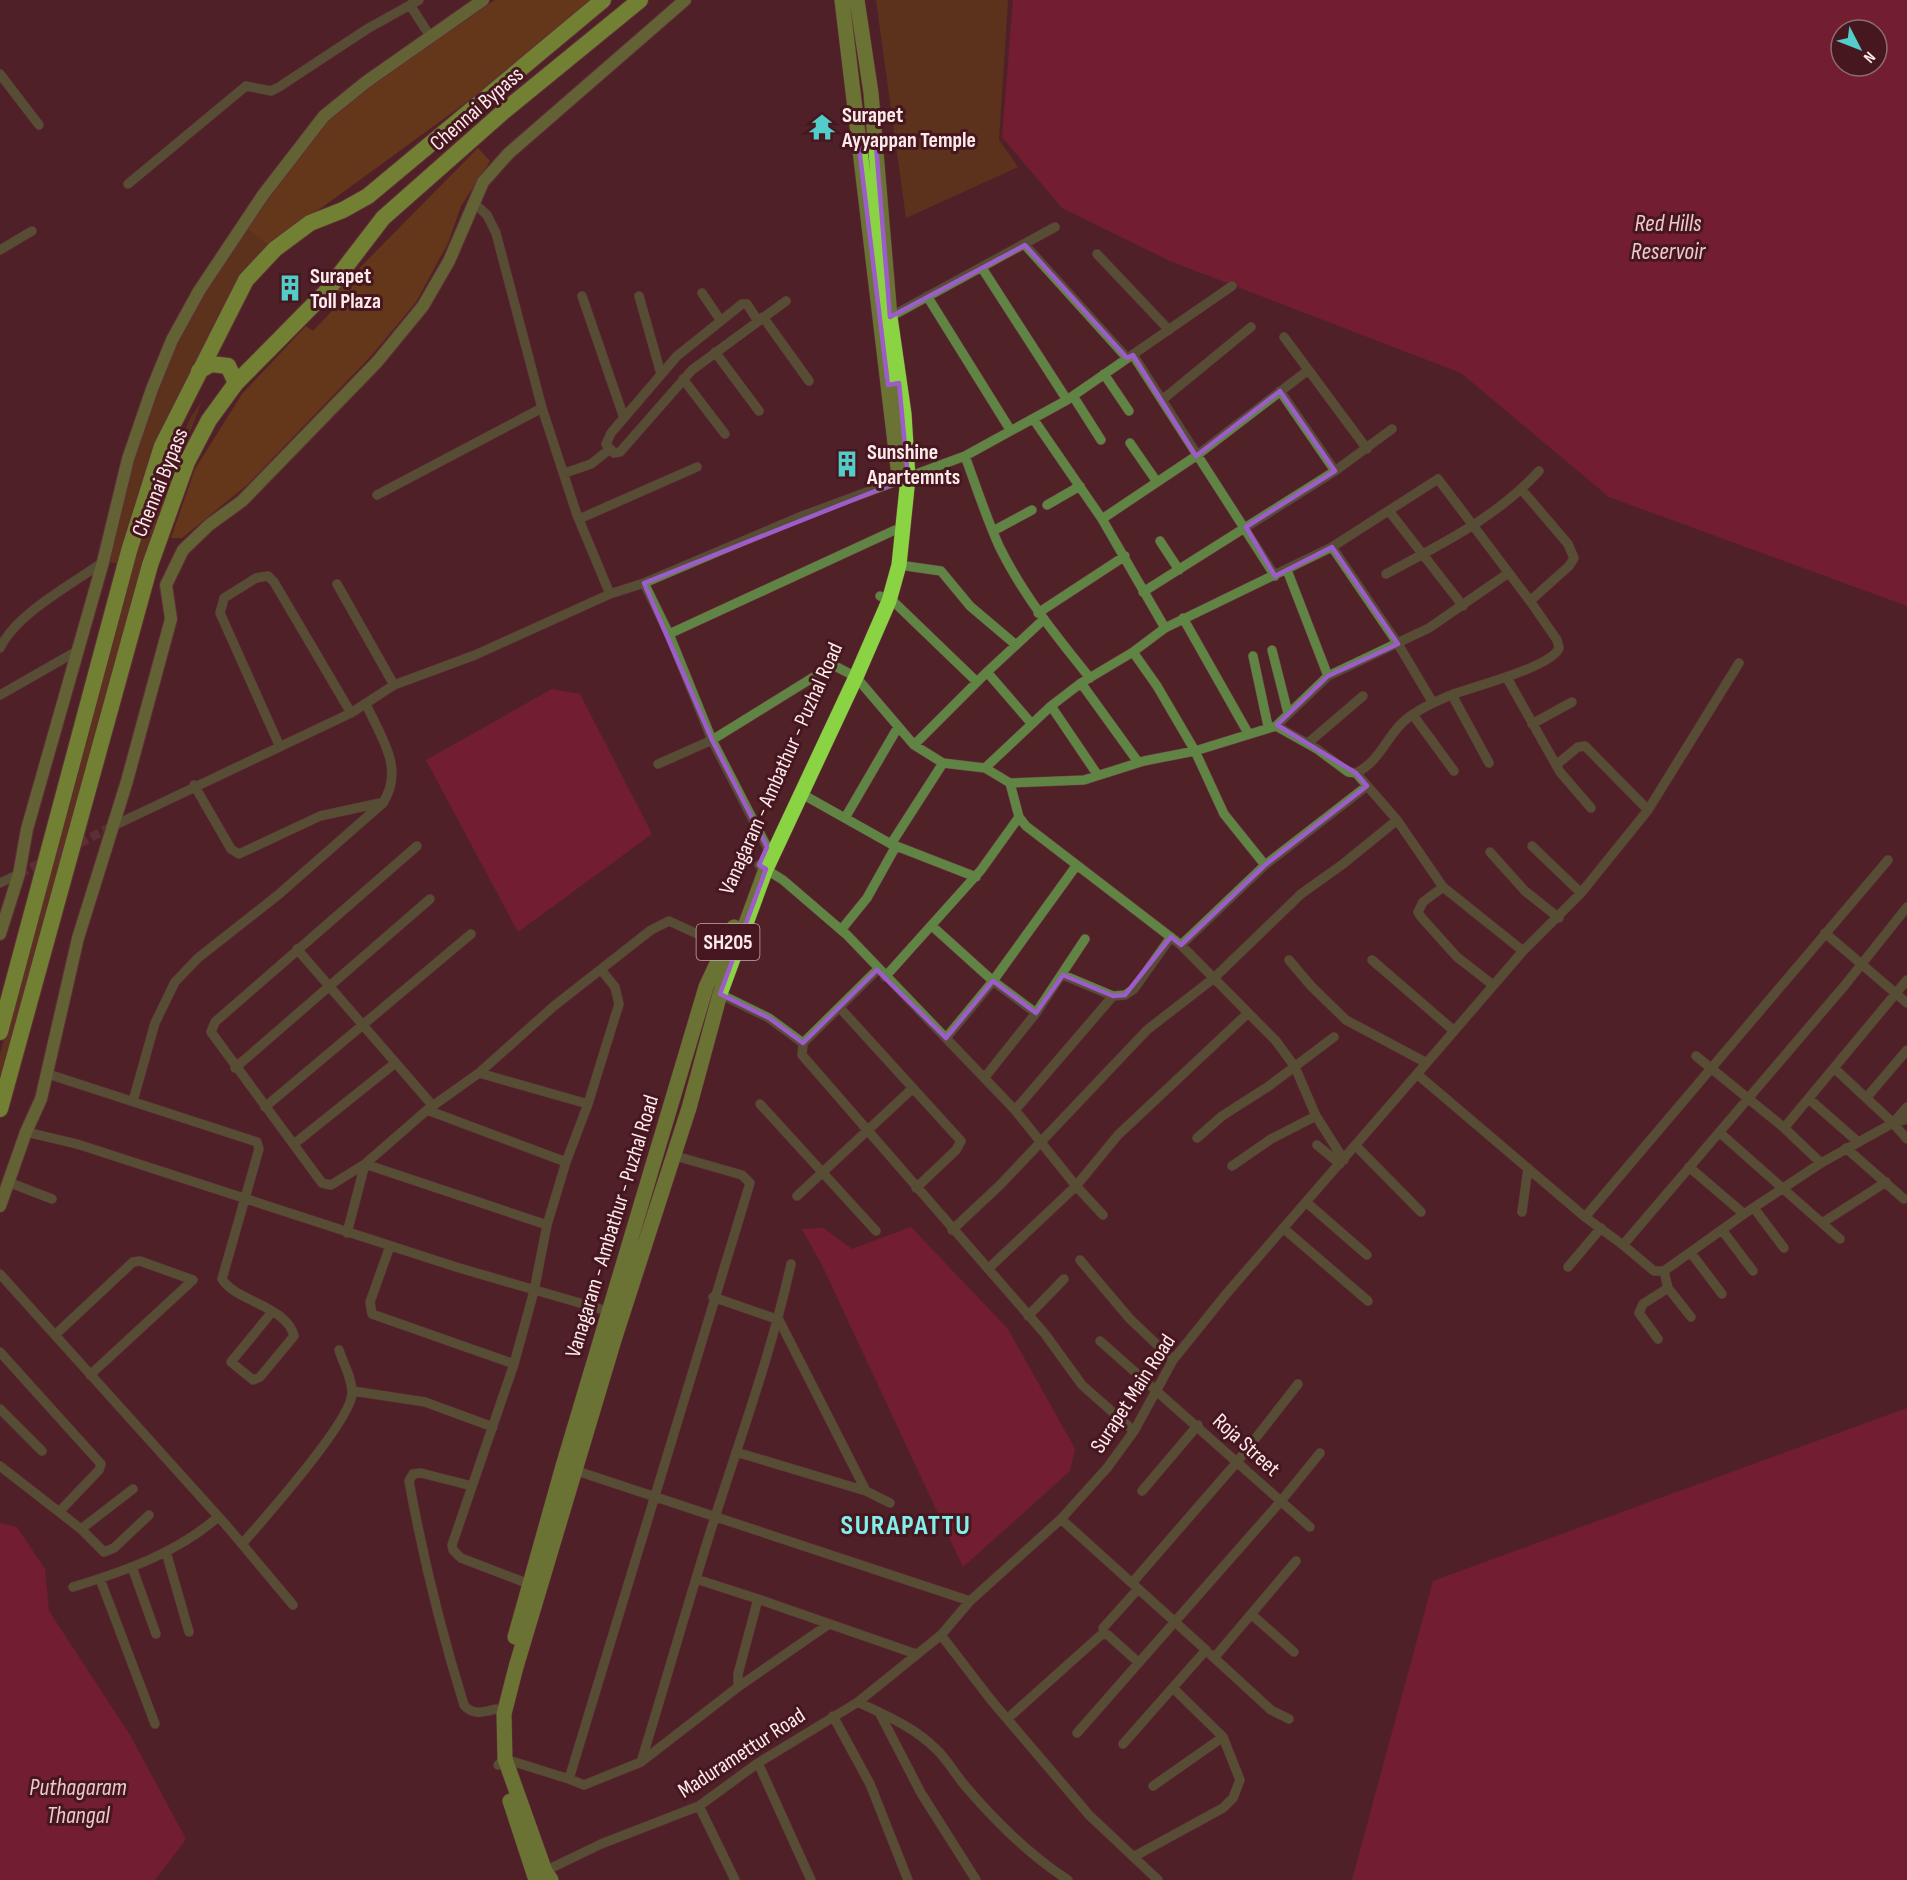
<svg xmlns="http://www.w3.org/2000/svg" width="1907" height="1880" font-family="'Sofia Sans Condensed',sans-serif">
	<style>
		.green { fill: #6a4710 }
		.forest { fill: #7f530b }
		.water { fill: #9b193b; fill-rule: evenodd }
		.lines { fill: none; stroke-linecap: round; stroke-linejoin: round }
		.street-tunnel { stroke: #6b3f45; stroke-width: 9; stroke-dasharray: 9 4.5; stroke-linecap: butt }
		.street-casing { stroke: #6d4147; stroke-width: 10 }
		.secondary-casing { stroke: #6d4147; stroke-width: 14 }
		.primary-casing { stroke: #6d4147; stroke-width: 16 }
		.highway-casing { stroke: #6d4147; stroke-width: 18 }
		.street { stroke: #608444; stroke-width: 9 }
		.secondary { stroke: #78b146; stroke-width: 12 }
		.primary { stroke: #8ad444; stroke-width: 15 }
		.highway { stroke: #9af43f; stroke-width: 16 }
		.marked { fill: none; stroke: #9c5cca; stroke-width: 4.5; stroke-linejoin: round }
		.labels { text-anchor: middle; stroke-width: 6; stroke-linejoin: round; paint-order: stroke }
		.shield { fill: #46171f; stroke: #c6abae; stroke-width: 1.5 }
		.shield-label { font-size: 21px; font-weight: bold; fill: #fdeaeb }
		.street-label { font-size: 22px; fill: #fdeaeb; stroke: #46171f }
		.poi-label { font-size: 22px; font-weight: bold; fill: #fdeaeb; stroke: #46171f; text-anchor: start }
		.water-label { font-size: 24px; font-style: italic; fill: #eccacd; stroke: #46171f }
		.district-label { font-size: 28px; font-weight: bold; letter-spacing: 1.5px; fill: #83efeb; stroke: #46171f }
	</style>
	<rect width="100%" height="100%" fill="#512128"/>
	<path class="green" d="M876,0H1008L999,140L1018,167L906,218Z
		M246,228L269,246L241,277L120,564L109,562C122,506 134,450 154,395C175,335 211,281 246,228Z
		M202,401L159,513L0,1091V1054L148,510L191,417Z"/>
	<path class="forest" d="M495,0H593L501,77L269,246L246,228L328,120L370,86Z
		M478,148L490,161L461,206L448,243L416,302L371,356L248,484L182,538H171L195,469L242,394L306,326L313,331L334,309L328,300Z"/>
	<path class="water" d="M1013,0H1907V606L1609,497L1461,373L1170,261L1062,208L1002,137ZM1841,30H1877V66H1841Z
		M552,689L580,694L652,834L518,932L426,760Z
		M911,1227L1008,1329L1075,1449L1070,1471L963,1567L822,1265L802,1229L823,1228L852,1249Z
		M1907,1408V1880H1352L1433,1581Z
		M0,1523L17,1527L45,1569L49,1611L130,1735L186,1839L155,1880H0Z"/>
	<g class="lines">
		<path class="street-tunnel" d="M19,874L111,827"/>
		<g class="street-casing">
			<path id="street" d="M410,5L430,36
				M0,74L39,125
				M128,184L246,86L271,91L279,87L367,29L419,0
				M473,202L487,215L496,233L542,408L577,515L610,594
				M1025,245L1127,358
				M0,250L32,231
				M1097,254L1169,330
				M982,268L1067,400
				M702,293L721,321
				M582,296L624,418
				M639,296L661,374
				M927,296L1011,431
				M763,317L809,381
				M890,317L1055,227
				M758,321L747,304H742L677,356L611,433L606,444L614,453L620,452L692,370L786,301
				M1284,337L1367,449
				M715,352L759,411
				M1133,355L1275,576
				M1104,374L1129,411
				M683,379L725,434
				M1280,391L1335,471
				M1073,396L1101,440
				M1162,400L1251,327
				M1034,420L1102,519L1165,628
				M1130,443L1157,482
				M965,456C976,486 986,517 999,546C1023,595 1056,636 1090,678
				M565,473L591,464L610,449
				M1522,490L1568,544L1574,558L1569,566L1530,601
				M377,495L542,408
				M1047,505L1080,486
				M1389,511L1463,606
				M579,519L697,467
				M1102,519L1196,456L1307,371
				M993,531L1032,510
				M1160,541L1179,570
				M1332,547L1398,644L1433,703
				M899,565L941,571L970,606L1016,645
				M1287,570L1328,676
				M1386,574C1441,544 1496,518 1539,471
				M644,583L669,634L712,740L767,847
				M337,584L394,685
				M1143,592L1335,471L1392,429
				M880,596L895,603L977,682
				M1038,613L1125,556
				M1183,618L1248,733
				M669,634L895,530
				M0,648C17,613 71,585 103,562
				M1272,650L1288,713
				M1133,652L1157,686L1195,751L1224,814L1265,865
				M1253,656L1268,726
				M1739,663L1648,810L1581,893L1523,951L1417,1074L1585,1217L1623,1245L1845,985L1907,907
				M987,672L1031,723
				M1507,678L1560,772L1591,808
				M1081,683L1138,762
				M0,695L77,651
				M1452,695L1489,763
				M1051,706L1097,774
				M1413,715L1454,771
				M1532,724L1572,702
				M1276,726L1328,676L1429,628L1507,574
				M1308,743L1363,696
				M914,745L987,672L1043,620
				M280,747L220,613L224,598L256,578L268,576L274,582L351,713
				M658,764L712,740L833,665L856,677L914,745L943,763L985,768L1010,783L1084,780L1144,761L1195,751L1276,726L1317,749L1348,772L1356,773C1379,762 1386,738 1403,722C1416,710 1435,702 1451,695C1472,687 1552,667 1559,648L1557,640L1530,601L1438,479L1332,547L1165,628L1133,652L1081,683L1051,706L985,768
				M1556,765L1578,747L1585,746L1648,810
				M1356,773L1397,820L1443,887L1523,951
				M1010,783L1019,817L1026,826L1181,945L1276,1041L1295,1067L1316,1116L1344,1160
				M194,785L231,849L239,854L320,816L380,803
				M802,794L891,844L976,877
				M845,818L898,727
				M111,827L351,713L394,685L475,655L610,594L644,583L802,516L965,456L1067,400L1232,286
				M891,844L943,763
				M417,846L215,1022L211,1032L322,1183L331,1185L365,1164L547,1225L534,1291L514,1364L452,1545L453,1550L461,1558L529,1584
				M1532,846L1581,893
				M1490,852L1525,891L1559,918
				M759,865L783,880L847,935L1015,1110L1076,1186L1103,1215
				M0,883L19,874
				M1443,887L1423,902L1418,912L1421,917L1457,957L1493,985
				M932,926L993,981L1036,1013
				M841,930L867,898L896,846
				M1825,933L1907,1003
				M1181,945L1265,865L1367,786
				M297,949L433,1106
				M1289,960L1311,986L1346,1020L1425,1062
				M1372,960L1453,1030
				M877,970L803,1043L802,1055L1045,1334L1082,1385L1134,1431
				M1063,975L1113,996L1125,995L1134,989L1171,937
				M885,977L981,870L1019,817
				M720,994L769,1018L803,1043
				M840,1008L961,1141L956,1150L916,1188
				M946,1038L993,981L1076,866
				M1696,1056L1782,1126L1821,1163
				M235,1068L430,899
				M1834,1068L1893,1123L1907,1119
				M479,1073L588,1104L619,1004L615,987L602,971
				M48,1074L257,1142L259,1149L222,1279C235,1301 287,1306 294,1336L260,1377L253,1380L231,1362L272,1312
				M985,1077L1036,1013L1085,939
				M1867,1097L1907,1050
				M1809,1099L1857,1141
				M133,1101L155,1023L175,982L198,958L278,895L383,803C405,768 381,738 366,704
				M760,1104L876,1231
				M265,1107L471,934
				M427,1110L566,1162
				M1015,1110L1113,996
				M1893,1123L1907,1139
				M1784,1128L1907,980
				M26,1132L77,1144L456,1267L614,1313
				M1719,1132L1840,1239
				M1197,1138L1222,1116L1269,1086L1334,1037
				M294,1144L394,1064
				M1317,1145L1340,1164
				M1356,1146L1421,1212
				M1846,1148L1904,1199
				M1232,1166L1271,1139L1316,1116
				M1689,1167L1744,1214L1821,1163L1893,1123L1907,1107
				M8,1182L52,1199
				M797,1196L913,1088
				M1306,1202L1367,1255
				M1754,1208L1784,1248
				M1522,1212L1528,1168
				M1585,1217L1888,860
				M1822,1223L1886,1182
				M547,1225L566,1162L588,1104
				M1283,1228L1368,1301
				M952,1230L1000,1185L1147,1030L1214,978L1301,894L1343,864L1397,820
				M1722,1230L1753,1271
				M347,1233L365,1164L427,1110L479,1073L554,1006L651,930L669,921L726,947
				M1623,1245L1654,1271H1664L1744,1214
				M390,1246L370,1302L372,1314L514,1364
				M1691,1253L1722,1294
				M1080,1260L1130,1319L1173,1360
				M1568,1267L1601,1228
				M988,1269L1076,1186L1118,1135L1248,1013
				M0,1274L226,1525L293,1605
				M1668,1288L1691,1317
				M713,1297L779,1320L866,1491
				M1028,1316L1064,1279
				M55,1335L133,1262L140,1261L193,1280L90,1375
				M1658,1339L1639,1313L1643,1304L1668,1288L1664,1271
				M1100,1341L1310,1527
				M0,1352L101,1464L99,1470L59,1512
				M353,1391L425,1402L493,1427
				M0,1409L42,1451
				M736,1452L866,1491L890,1503
				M0,1466L81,1529L104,1552L114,1548L149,1515
				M571,1469L970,1601
				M472,1486L421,1473L413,1474L409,1481C423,1558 441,1631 464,1705C473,1716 484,1712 496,1709
				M1142,1491L1198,1425
				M1061,1519L1206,1650L1123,1744
				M81,1529L133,1489
				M242,1544C264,1519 350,1422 352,1394C353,1380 343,1363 339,1350
				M166,1552L189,1632
				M132,1567L156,1634
				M100,1579L155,1724
				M696,1579L758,1599L738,1674V1687L641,1762C666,1681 689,1599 715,1517C742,1433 772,1350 791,1264
				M1132,1583L1237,1462L1298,1384
				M73,1587C125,1571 177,1553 218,1517
				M758,1599L916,1654
				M1251,1614L1294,1652
				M1103,1628L1138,1589
				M941,1635L991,1700L1089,1815L1158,1880
				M1210,1654L1271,1710L1289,1719
				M1214,1658L1296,1561
				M738,1687L829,1624
				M858,1702C885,1715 914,1727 936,1749C948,1760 956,1776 967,1788C997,1823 1029,1855 1068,1880
				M879,1712L921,1793L976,1880
				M833,1716L870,1784L908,1880
				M1007,1719L1102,1634L1108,1635L1139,1663
				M1077,1733L1281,1501L1320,1453
				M641,1762L584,1785L569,1779L750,1183L742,1175L672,1155
				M758,1763L811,1880
				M498,1765L505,1759L569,1779
				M1153,1786L1223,1737
				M699,1806L735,1880
				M1135,1856L1223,1808L1233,1798L1240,1780L1223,1737L1173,1688
				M545,1871L601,1844L699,1806L758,1763L858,1702L941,1635L970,1601L1061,1519L1107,1468L1134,1431L1173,1360L1227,1293L1417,1074"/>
		</g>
		<g class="secondary-casing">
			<path id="secondary" d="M0,934L19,874L27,829L103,562L128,459L152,389L172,340L199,291L263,195L324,116L366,82L483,0
				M0,1206L26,1132L41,1099L78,938L127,781L171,619L166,585L183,550L209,525L242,501L377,362L423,306L449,261L483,182L509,153L685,0"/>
		</g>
		<g class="primary-casing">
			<path id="primary" d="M842,0L898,468
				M515,1637L563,1466L706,987L734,927
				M510,1801L536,1880
				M551,1880L545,1871L505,1759L504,1714L516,1667L614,1340L689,1108L720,994L766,869L856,677L889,601L899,565L908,478L904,414L890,317L871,93L857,0"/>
		</g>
		<g class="highway-casing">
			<path id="highway" d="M199,371L211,364L228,366L236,383
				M0,1032L129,551L162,446L246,280L275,249L310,223L343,210L368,196L603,0
				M0,1109L150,565L187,462L209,420L236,383L327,291L383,218L503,112L640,0"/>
		</g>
		<use href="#street" class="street"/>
		<use href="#secondary" class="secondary"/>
		<use href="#primary" class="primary"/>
		<use href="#highway" class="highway"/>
	</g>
	<path d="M0 0H1907V1880H0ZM876,145L890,317L1025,245L1127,358L1133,355L1196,456L1280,391L1335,471L1246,527L1275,576L1332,547L1398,644L1328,676L1277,725L1356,773L1367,786L1265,865L1181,945L1171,937L1125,995L1113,996L1063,975L1036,1013L993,981L946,1038L877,970L803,1043L769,1018L720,994L766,869L759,865L767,847L712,740L644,583L908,478L899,383L888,385L859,147Z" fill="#512128" fill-opacity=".55" fill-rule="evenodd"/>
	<path class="marked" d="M876,145L890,317L1025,245L1127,358L1133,355L1196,456L1280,391L1335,471L1246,527L1275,576L1332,547L1398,644L1328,676L1277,725L1356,773L1367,786L1265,865L1181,945L1171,937L1125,995L1113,996L1063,975L1036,1013L993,981L946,1038L877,970L803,1043L769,1018L720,994L766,869L759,865L767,847L712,740L644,583L908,478L899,383L888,385L859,147Z"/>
	<defs>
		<g id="temple-bare" transform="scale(2.07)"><path d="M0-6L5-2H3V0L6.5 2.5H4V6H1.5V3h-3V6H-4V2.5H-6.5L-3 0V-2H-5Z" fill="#53cdca" stroke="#46171f" stroke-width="2.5" paint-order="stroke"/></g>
		<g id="building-bare" transform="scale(2.07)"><path d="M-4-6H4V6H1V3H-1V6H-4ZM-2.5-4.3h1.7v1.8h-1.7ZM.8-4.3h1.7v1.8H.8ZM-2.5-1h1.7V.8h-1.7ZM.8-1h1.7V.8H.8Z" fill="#53cdca" stroke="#46171f" stroke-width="2.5" paint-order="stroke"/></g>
	</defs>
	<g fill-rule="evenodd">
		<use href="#temple-bare" x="822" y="127"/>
		<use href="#building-bare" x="290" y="288"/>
		<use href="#building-bare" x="847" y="464"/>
	</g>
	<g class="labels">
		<rect class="shield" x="696.5" y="924" width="63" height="36" rx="4.5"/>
		<g class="shield-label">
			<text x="728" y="949">SH205</text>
		</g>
		<g class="street-label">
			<text transform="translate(476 108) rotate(-41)" y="8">Chennai Bypass</text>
			<text transform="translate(159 482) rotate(-68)" y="8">Chennai Bypass</text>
			<text transform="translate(780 768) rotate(-66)" y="8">Vanagaram - Ambathur - Puzhal Road</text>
			<text transform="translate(611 1226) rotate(-73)" y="8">Vanagaram - Ambathur - Puzhal Road</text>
			<text transform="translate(1132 1393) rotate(-57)" y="8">Surapet Main Road</text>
			<text transform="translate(1247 1444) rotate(42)" y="8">Roja Street</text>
			<text transform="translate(741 1752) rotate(-33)" y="8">Maduramettur Road</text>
		</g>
		<g class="poi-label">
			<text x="842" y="122">Surapet<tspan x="842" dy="25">Ayyappan Temple</tspan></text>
			<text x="310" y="283">Surapet<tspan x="310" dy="25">Toll Plaza</tspan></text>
			<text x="867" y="459">Sunshine<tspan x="867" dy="25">Apartemnts</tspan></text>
		</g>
		<g class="water-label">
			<text x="1668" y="231">Red Hills<tspan x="1668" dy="28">Reservoir</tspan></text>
			<text x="78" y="1795">Puthagaram<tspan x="78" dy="28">Thangal</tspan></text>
		</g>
		<g class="district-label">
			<text x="906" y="1534">SURAPATTU</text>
		</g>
	</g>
	<g transform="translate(1859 48) rotate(132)"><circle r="28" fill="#46171f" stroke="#8f6b71" stroke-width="1.5"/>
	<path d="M0-4.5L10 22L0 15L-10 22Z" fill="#53cdca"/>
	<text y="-9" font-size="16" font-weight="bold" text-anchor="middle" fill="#fdeaeb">N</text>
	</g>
</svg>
